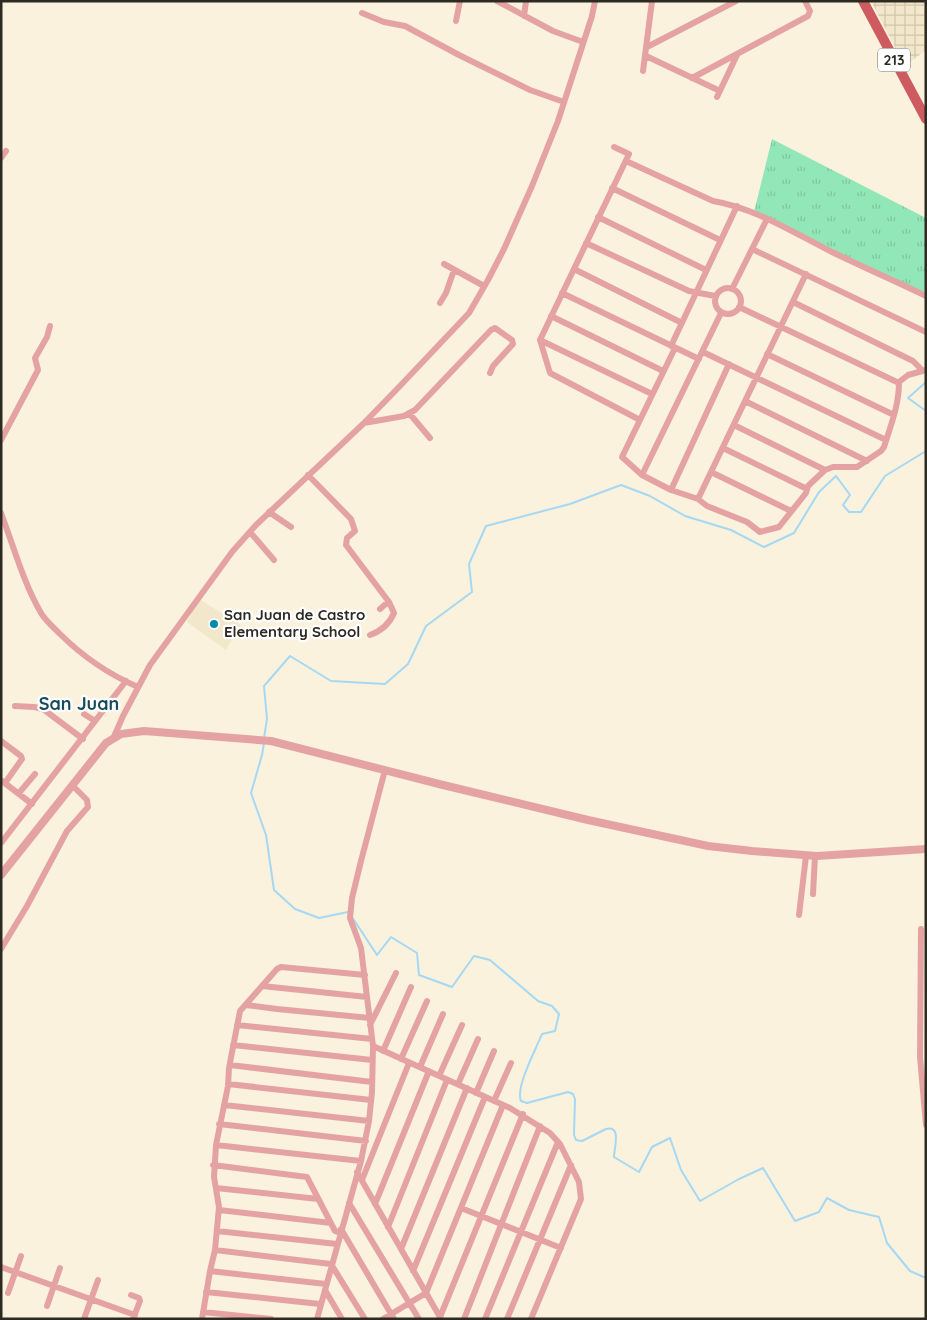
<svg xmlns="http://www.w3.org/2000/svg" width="927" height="1320" font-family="Quicksand,sans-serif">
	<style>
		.built { fill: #f2e7ca }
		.industrial { fill: url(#industrial-grid) }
		.grass { fill: url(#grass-tufts) }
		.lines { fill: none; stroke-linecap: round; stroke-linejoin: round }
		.stream { stroke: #a5d8f5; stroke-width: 2 }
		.minor { stroke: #e4a3a2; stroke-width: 6 }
		.tertiary { stroke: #e4a3a2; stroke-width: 8 }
		.primary { stroke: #cd5b5f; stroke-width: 10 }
		.poi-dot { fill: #008baa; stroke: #fff; stroke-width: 2 }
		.labels { text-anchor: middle; stroke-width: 4.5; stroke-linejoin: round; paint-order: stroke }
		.shield { fill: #fff; stroke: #6c6a64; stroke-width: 1 }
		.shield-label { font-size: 14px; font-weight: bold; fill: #2d2a22 }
		.poi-label { font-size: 15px; font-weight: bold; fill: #2d2a22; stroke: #fff; text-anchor: start }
		.quarter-label { font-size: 18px; font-weight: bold; fill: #164b5b; stroke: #fff }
	</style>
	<defs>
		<pattern id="industrial-grid" width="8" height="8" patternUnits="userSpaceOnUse" patternTransform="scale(1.25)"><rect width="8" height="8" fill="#f2e7ca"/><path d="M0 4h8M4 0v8" fill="none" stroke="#d0c6ad"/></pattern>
		<pattern id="grass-tufts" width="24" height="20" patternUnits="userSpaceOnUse" patternTransform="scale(1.25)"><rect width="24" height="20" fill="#92e7b8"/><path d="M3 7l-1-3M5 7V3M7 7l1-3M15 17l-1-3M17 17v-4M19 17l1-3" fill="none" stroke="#7ec69e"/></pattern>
	</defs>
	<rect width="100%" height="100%" fill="#faf2dc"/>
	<path class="built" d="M199,599L241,625L226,650L187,622Z"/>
	<path class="industrial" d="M871,1H926V50L905,66Z"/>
	<path class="grass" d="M772,139L926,218V290L920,295L754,212Z"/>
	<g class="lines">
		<path class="stream" d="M926,382L908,398L926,411
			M264,738L267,719L264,686L290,656L331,681L385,684L408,664L426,626L472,592L469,564L486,526L570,504L621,485L650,496L685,516L731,530L764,547L794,533L819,492L836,476L850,495L843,505L849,512H861L885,476L926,451
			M264,743L262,755L251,793L266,835L274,890L295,909L319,918L348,912
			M352,917L377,955L391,937L417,953L419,975L452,987L474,956L490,960L538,1001L552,1006L559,1014L555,1031L542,1034C536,1049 515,1088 521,1101L527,1103L568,1092L573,1094L575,1099L574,1135L576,1140L582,1141L606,1129C622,1125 614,1148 614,1157L639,1172L652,1147L670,1138L681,1170L700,1201L739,1179L763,1168L795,1221L819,1212L827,1198L849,1210L879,1217L887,1243L910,1271L926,1278"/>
		<path class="minor" d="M497,1L553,31L583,42
			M362,13L384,22L405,26L459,55L530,90L564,102
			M524,16L526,1
			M456,21L460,1
			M647,47L736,1
			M646,56L720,91
			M643,71L652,1
			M692,78L808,16L810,11L805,1
			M717,97L737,55
			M614,147L629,154L540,340L550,373L640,420
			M1,158L6,151
			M626,161L713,201C755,208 794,233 832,252C863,267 895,281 926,296
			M612,188L720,240
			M598,217L706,270
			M586,243L689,291L715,296
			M752,249L926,332
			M444,264L484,286
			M574,269L682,323
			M715 301a13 13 0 1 1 26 0a13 13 0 1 1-26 0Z
			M732,289L767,219
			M562,293L699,359
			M793,302L913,361L923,371
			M440,303L446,293L454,270
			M739,307L899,383
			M551,316L663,371
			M540,340L652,394
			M671,346L737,206
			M675,348L622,457L642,475L671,490L698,499L707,506L747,522L760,532L779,527L806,493L808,486L825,470L833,467H857L881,451L884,447C891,425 899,405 899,382L908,375L926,370
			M703,352L886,440
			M767,354L894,415
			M745,401L867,461
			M409,413L430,438
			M364,423L404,416L415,410L491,330L495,328L512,340L513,344L493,366L490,373
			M734,425L825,470
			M1,440L38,370L35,358L47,337L50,326
			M723,448L807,489
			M711,472L791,511
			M308,475L351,519L355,531L347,538L346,545L389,602L394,613C389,625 381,631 370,635
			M642,475L721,313
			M671,490L729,364
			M698,499L806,274
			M269,512L291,527
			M1,513C14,547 23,582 41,613C45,620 53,627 59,633C82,656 108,674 138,687
			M250,532L274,560
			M380,609L388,602
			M15,706L34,707L43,709L83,739
			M84,714L95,721
			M113,739L123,716L150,665L232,552L256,525L363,424L399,387L469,313L488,280L504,249L532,186L558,121L592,16L595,1
			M1,741L21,756L22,759L5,783
			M2,781L32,804
			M19,793L35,774
			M1,843L126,681
			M813,894L815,856
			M799,915L806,856
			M921,929L920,1057L926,1125
			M1,949L27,906L67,831L88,807L87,800L72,785
			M262,986L367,997
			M246,1005L277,1009L370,1018
			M237,1025L372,1039
			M370,1025L396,973
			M233,1045L372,1060
			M373,1046L510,1108L550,1133L560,1144L579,1182L581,1199L531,1319
			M383,1051L411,987
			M401,1059L427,1001
			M230,1065L372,1082
			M420,1067L443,1014
			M439,1076L462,1025
			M228,1084L371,1100
			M458,1084L478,1039
			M476,1093L494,1051
			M494,1101L511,1063
			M224,1105L369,1121
			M219,1124L366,1141
			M216,1145L361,1161
			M213,1165L307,1177L335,1231L340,1233
			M357,1172L441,1319
			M362,1180L409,1063
			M216,1188L318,1199
			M349,1203L419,1319
			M375,1204L429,1071
			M461,1208L561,1248
			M219,1210L331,1223
			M388,1227L447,1080
			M341,1229L394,1319
			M217,1231L337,1244
			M401,1249L467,1088
			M215,1250L331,1264L365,1319
			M1,1267L135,1315
			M210,1271L326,1284
			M413,1271L485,1097
			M325,1290L342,1319
			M206,1292L320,1304
			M8,1293L21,1256
			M131,1295L139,1298L140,1301L133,1319
			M47,1306L60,1268
			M203,1312L271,1319
			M440,1317L523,1114
			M84,1319L98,1280
			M202,1319L210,1271L215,1250L219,1207L214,1177L216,1145L228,1086L229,1068L240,1011L277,969L281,967L365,975
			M317,1319L361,1161L369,1121L372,1092L373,1046L361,948L350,918L352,898L361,861L385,770
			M383,1319L426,1293L503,1105
			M464,1319L540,1126
			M485,1319L558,1142
			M507,1319L571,1165"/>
		<path class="tertiary" d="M1,875L106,743L121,734L144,731L271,741L443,785L588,820L708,846L752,851L817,856L926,849"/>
		<path class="primary" d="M863,1L926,119"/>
	</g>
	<circle class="poi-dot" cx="214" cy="624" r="5"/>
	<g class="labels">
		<rect class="shield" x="878" y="48.5" width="32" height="23" rx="4"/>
		<g class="shield-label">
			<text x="894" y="65">213</text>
		</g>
		<g class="poi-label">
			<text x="224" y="620">San Juan de Castro<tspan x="224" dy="17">Elementary School</tspan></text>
		</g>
		<g class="quarter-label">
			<text x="79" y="710">San Juan</text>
		</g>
	</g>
	<rect width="927" height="1320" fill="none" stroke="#2d2a22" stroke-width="5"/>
</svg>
